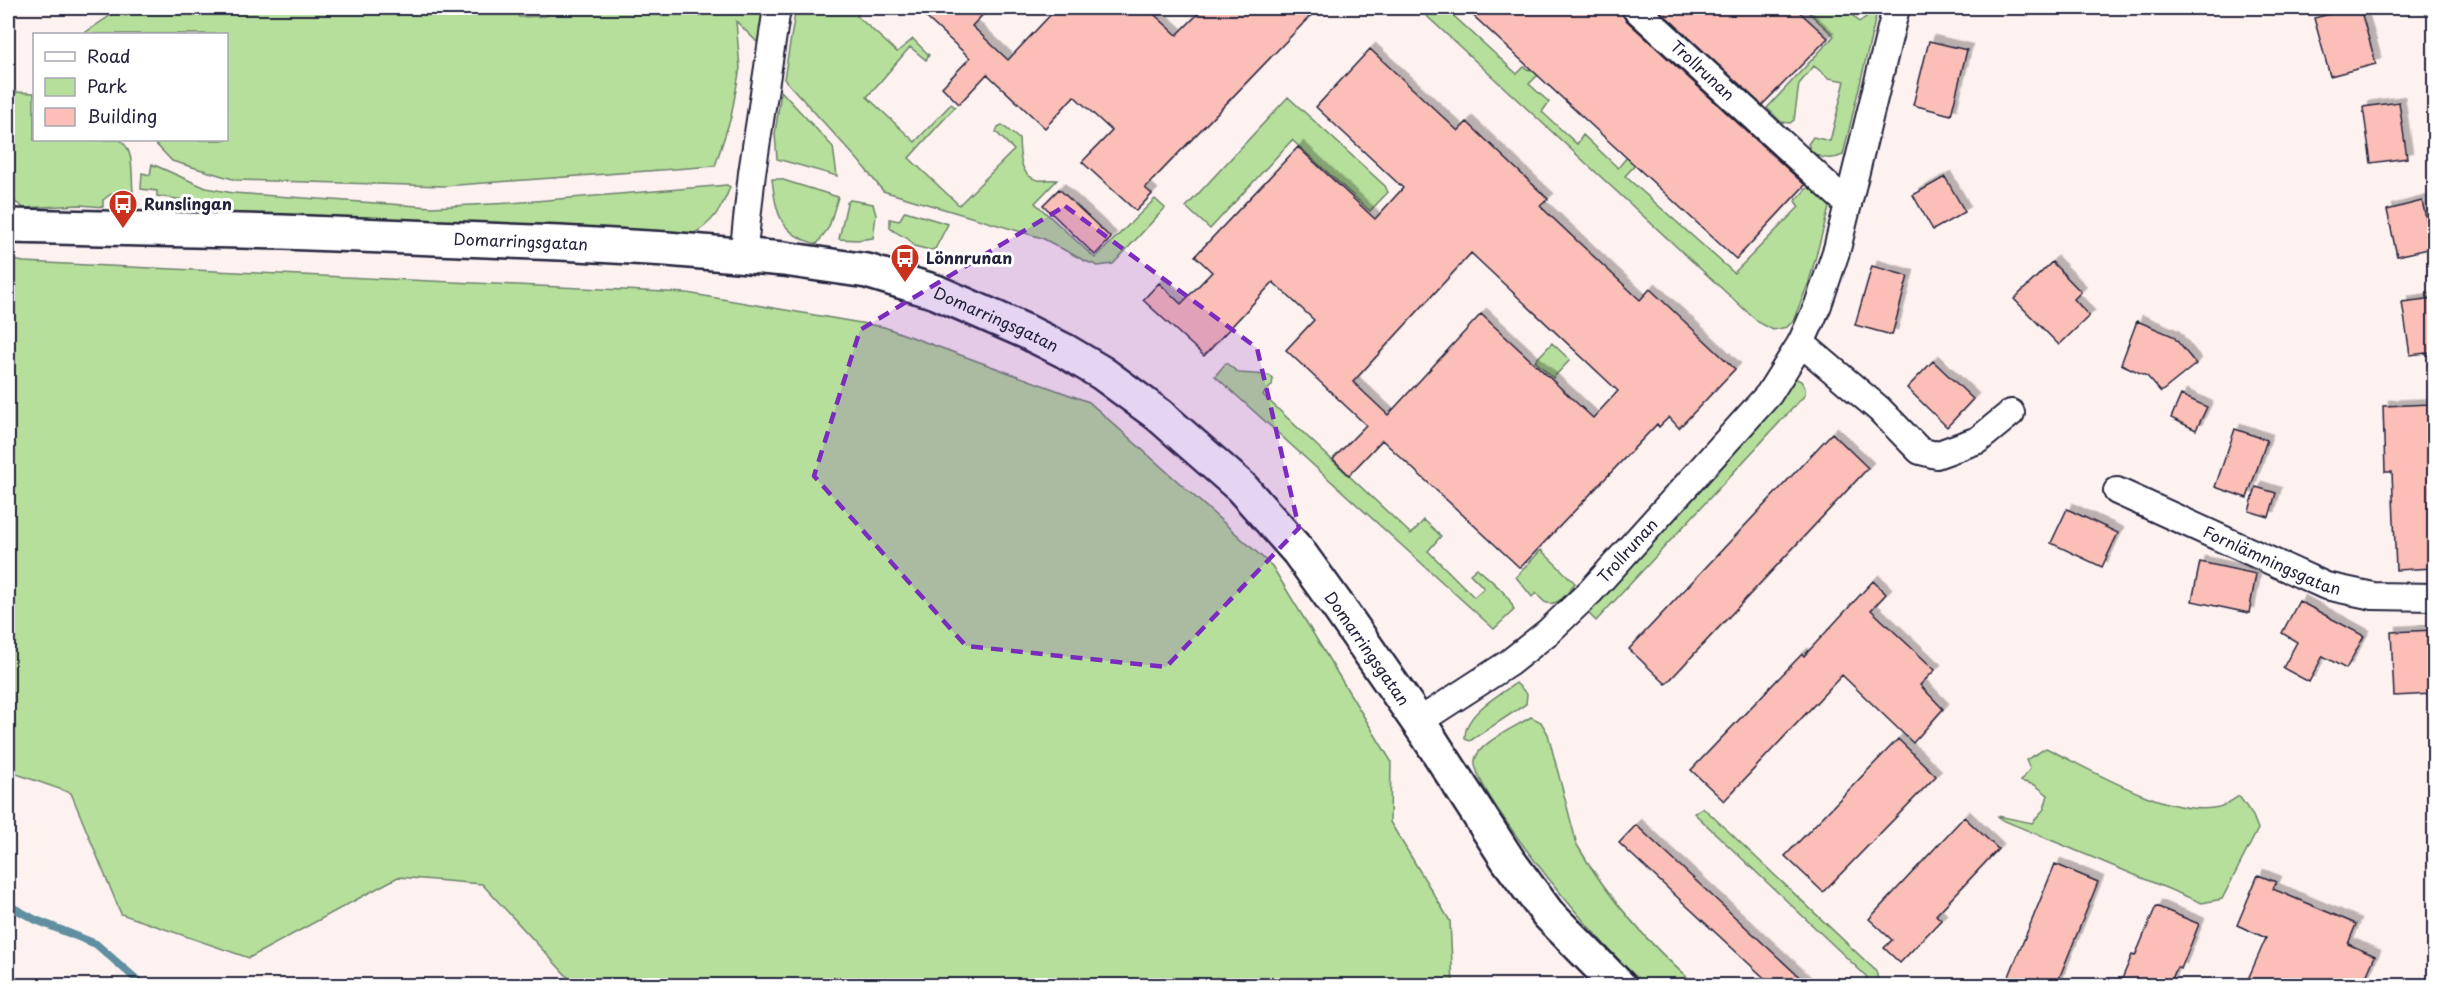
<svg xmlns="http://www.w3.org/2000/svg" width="2442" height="993" font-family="'Playpen Sans',sans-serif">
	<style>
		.green { fill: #b6df9b; stroke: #6c806b; stroke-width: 1.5 }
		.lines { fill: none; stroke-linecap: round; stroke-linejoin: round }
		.stream { stroke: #5f8fa1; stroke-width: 8 }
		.building { fill: #fbbfb8; stroke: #22223b; stroke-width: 1.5; fill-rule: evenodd; filter: url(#shadow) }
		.street-casing { stroke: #22223b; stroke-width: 30 }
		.secondary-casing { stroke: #22223b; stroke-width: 38 }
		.street { stroke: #fff; stroke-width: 26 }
		.secondary { stroke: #fff; stroke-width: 33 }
		.marked { fill: #7b2cbf; fill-opacity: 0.2; stroke: #7b2cbf; stroke-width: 4.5; stroke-dasharray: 12 8; stroke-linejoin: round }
		.labels { text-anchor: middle; stroke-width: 6; stroke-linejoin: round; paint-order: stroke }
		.street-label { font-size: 16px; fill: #22223b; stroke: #fff }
		.poi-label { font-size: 16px; font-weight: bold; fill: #22223b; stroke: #fff; text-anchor: start }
	</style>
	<defs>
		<filter id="shadow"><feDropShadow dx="5.5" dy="-5.5" stdDeviation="0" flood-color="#0004"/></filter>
	</defs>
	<rect width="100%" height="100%" fill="#fef2f1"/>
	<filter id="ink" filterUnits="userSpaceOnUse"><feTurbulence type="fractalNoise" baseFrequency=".0167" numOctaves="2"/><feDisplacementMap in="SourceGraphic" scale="12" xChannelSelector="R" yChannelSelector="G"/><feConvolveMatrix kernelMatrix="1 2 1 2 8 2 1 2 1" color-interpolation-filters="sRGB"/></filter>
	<g filter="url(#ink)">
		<path class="green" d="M135,8H514L519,17L545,16L561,8H765L758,43L736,21L740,68L731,117L715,166L444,186L236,180L172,161L152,140H226V34H83L117,11H123L125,16Z
			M796,8H863L857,16L897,52L913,39L929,55L926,60L910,47L867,97L915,142L951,104L955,107L909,158L959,205L1014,150L996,132L998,127L1002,125L1019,139C1020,154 1019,176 1038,180C1044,181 1051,179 1057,180L1035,203L1095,258L1155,199L1165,208L1113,264L1098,266L1085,261L1042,238L883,191L858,160L784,79Z
			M1418,8H1445L1517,74L1524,67L1529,70L1561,34L1572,41L1529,84L1549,102L1542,112L1577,144L1583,135L1618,168L1662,115L1667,131L1625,176L1734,273L1799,207L1795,201L1812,183L1830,204L1809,282L1793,321L1787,327L1773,330L1758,322Z
			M1804,8H1846L1859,22L1866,17L1868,8H1878L1843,155C1831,161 1812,159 1808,144L1813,137L1830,141L1845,81L1829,78L1814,66L1799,84L1794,120L1790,123L1781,122L1767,108L1834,36Z
			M781,91L833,147L837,176L777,159L775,134Z
			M15,92L34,93V140H120C135,150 131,174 133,191L111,194L103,200V207L80,205L24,208L8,197V94Z
			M1288,97L1385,186L1388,192L1370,211L1292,140L1210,229L1186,207Z
			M152,164L206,188L233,193L432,207L511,203L727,185L730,187C722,209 712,224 691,235L277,220L197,209V202L157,196V191L141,189L142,173L150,175Z
			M772,179H780L838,197L829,227L817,244C780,235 776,213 772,179Z
			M850,200L873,204L876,215L873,238L857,240L839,239L847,203Z
			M905,211L948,224L935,249L930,250L914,246C907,234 899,237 890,228V219L899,221Z
			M8,259L24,262L687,293L884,327L1089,402L1272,566L1391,761L1390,822L1450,921L1453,985H575L482,884L398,877L249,958L121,914L71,793L8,771Z
			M1552,343L1570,360L1553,378L1535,361Z
			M1226,363L1239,373L1269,375L1273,379L1272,385L1263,395L1411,534L1424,520L1441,536L1428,551L1474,597L1484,588L1470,574L1477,568C1490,580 1509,593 1514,610L1494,629L1215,376Z
			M1792,377L1801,381L1805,388V395L1596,621L1587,612L1717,473L1761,422Z
			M1541,550L1575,583C1570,591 1559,606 1547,603C1543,602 1539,596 1536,593L1532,597L1516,577Z
			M1516,683L1527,694L1526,704L1470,741L1465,739C1463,714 1499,695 1516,683Z
			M1531,717L1541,722L1548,734L1577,845C1609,899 1649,945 1696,985C1685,986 1655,989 1646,984C1615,966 1471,791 1475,761C1476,744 1517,726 1531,717Z
			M2046,748C2090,769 2171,819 2219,807C2226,805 2233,800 2239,796L2253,816L2258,829L2222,899L2202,903L2000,819L1998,816L2032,823L2044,809L2048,795L2035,785L2020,781L2030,769L2026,760Z
			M1702,808L1708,812L1875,970C1879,977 1878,980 1874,985H1861L1867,977L1694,813Z"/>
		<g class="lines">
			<path class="stream" d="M8,905L36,920L96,944L144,986"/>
		</g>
		<path class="building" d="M916,8H989L972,26L1008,60L1057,8H1147L1177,35L1204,8H1318L1145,188L1152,194L1136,211L1082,162L1112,131L1074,96L1045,128L987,74L959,104L942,87L970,58Z
			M1465,8H1620L1625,19L1805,185L1736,259Z
			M1657,8H1795L1828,38L1762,105Z
			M2354,8H2360L2376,64L2330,76L2314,18Z
			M1929,41L1967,50L1951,115L1913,105Z
			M1370,49L1458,131L1467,122L1548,199L1540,206L1640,300L1650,289L1735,369L1679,428L1669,417L1659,427L1657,424L1520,568L1382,440L1349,475L1333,459L1366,425L1286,350L1314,320L1273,282L1204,356L1143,300L1159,283L1181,304L1212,272L1195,256L1298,147L1375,219L1403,188L1316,107ZM1471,253L1618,391L1593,418L1481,314L1388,415L1353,382Z
			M2399,102L2407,158L2371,163L2363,107Z
			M1945,177L1965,212L1933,230L1913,195Z
			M1059,189L1111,238L1095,255L1043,205Z
			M2422,201L2433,248L2397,256L2387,210Z
			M2052,262L2081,292L2074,299L2089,316L2059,345L2014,299Z
			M1872,266L1908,276L1892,335L1855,325Z
			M2434,298V352L2410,355L2402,302Z
			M2137,321L2173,336L2196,364L2161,392L2147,376L2121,364Z
			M1933,361L1973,399L1947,427L1907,388Z
			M2181,395L2207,407L2196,430L2171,418Z
			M2432,404L2434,568L2396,570L2392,472H2385L2383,406Z
			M2235,429L2267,440L2247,498L2215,487Z
			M1832,433L1868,468L1666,684L1629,649Z
			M2256,487L2276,493L2269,517L2249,511Z
			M2067,509L2118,533L2102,567L2051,543Z
			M2200,562L2256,574L2249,613L2192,601Z
			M1873,581L1886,594L1871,610L1935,670L1920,685L1943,709L1913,743L1842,675L1724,801L1691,770L1802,654L1804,656Z
			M2299,601L2364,636L2346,669L2323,656L2309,682L2283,668L2297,642L2282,633Z
			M2434,630V667L2430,668L2432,694L2394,696L2391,632Z
			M1898,739L1936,776L1823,892L1785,856Z
			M1964,817L1998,849L1936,915L1941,920L1900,963L1884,948L1892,940L1869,919Z
			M1636,825L1809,986H1773L1619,843Z
			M2055,864L2098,882L2056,986H2005Z
			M2258,875L2276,882L2273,889L2356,924L2348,944L2375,956L2362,986H2245L2266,938L2237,925Z
			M2156,906L2199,924L2181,969L2177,967L2169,986H2119L2132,955L2135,956Z"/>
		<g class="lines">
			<g class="street-casing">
				<g id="street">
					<path id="s1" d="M1635,8L1848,204"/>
					<path d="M743,257L752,173L777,8"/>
					<path d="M1801,343L1879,409L1920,451L1936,455L1978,440L2011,413"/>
					<path id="s2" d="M2117,491L2326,586L2373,596L2434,597"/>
					<path id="s3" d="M1418,722L1509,663L1548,632L1591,591L1769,394L1801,343L1818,305L1837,249L1896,8"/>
				</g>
			</g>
			<g class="secondary-casing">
				<g id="secondary">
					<path id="s4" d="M8,226L283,232L560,243L667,249L784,259L867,271L936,292L1027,332L1065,351L1102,373L1159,415L1241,487L1298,551L1339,608L1428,736L1508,860L1548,914L1619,986"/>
				</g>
			</g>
			<use href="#street" class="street"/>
			<use href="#secondary" class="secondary"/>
		</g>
	</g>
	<path class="marked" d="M1065,206L1257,348L1299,528L1166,667L966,646L814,476L860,330Z"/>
	<defs>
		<g id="bus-pin" transform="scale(1.5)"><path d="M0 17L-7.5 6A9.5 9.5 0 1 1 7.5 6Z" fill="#c8321e" stroke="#fff"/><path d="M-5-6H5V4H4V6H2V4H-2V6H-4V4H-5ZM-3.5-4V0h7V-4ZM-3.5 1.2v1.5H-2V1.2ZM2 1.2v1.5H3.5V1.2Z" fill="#fff"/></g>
	</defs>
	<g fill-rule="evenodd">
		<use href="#bus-pin" x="123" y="204"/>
		<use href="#bus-pin" x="905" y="258"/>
	</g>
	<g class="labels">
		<g class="street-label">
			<text dy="6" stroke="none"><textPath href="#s1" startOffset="92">Trollrunan</textPath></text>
			<text dy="6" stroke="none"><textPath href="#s4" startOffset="513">Domarringsgatan</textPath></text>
			<text dy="6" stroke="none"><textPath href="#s4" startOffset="999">Domarringsgatan</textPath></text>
			<text dy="6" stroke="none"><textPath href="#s3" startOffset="272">Trollrunan</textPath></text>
			<text dy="6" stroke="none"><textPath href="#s2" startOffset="170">Fornlämningsgatan</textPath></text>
			<text dy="6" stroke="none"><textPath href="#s4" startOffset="1503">Domarringsgatan</textPath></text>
		</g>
		<g class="poi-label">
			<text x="144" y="210">Runslingan</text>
			<text x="926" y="264">Lönnrunan</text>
		</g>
	</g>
	<rect width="2442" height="993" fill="none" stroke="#fff" stroke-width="30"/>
	<rect x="15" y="15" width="2412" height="963" fill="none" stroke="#22223b" stroke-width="2" filter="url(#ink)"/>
	<rect x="33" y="33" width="195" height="108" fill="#ffffff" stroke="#a7a7b1" stroke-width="1.5"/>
	<rect x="45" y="52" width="30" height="9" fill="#ffffff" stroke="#a7a7b1" stroke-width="1.5"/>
	<text x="87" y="63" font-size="18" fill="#22223b">Road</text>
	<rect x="45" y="78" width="30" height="18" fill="#b6df9b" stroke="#a7a7b1" stroke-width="1.5"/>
	<text x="87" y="93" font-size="18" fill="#22223b">Park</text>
	<rect x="45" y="108" width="30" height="18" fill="#fbbfb8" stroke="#a7a7b1" stroke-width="1.5"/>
	<text x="87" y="123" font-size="18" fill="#22223b">Building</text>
</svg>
